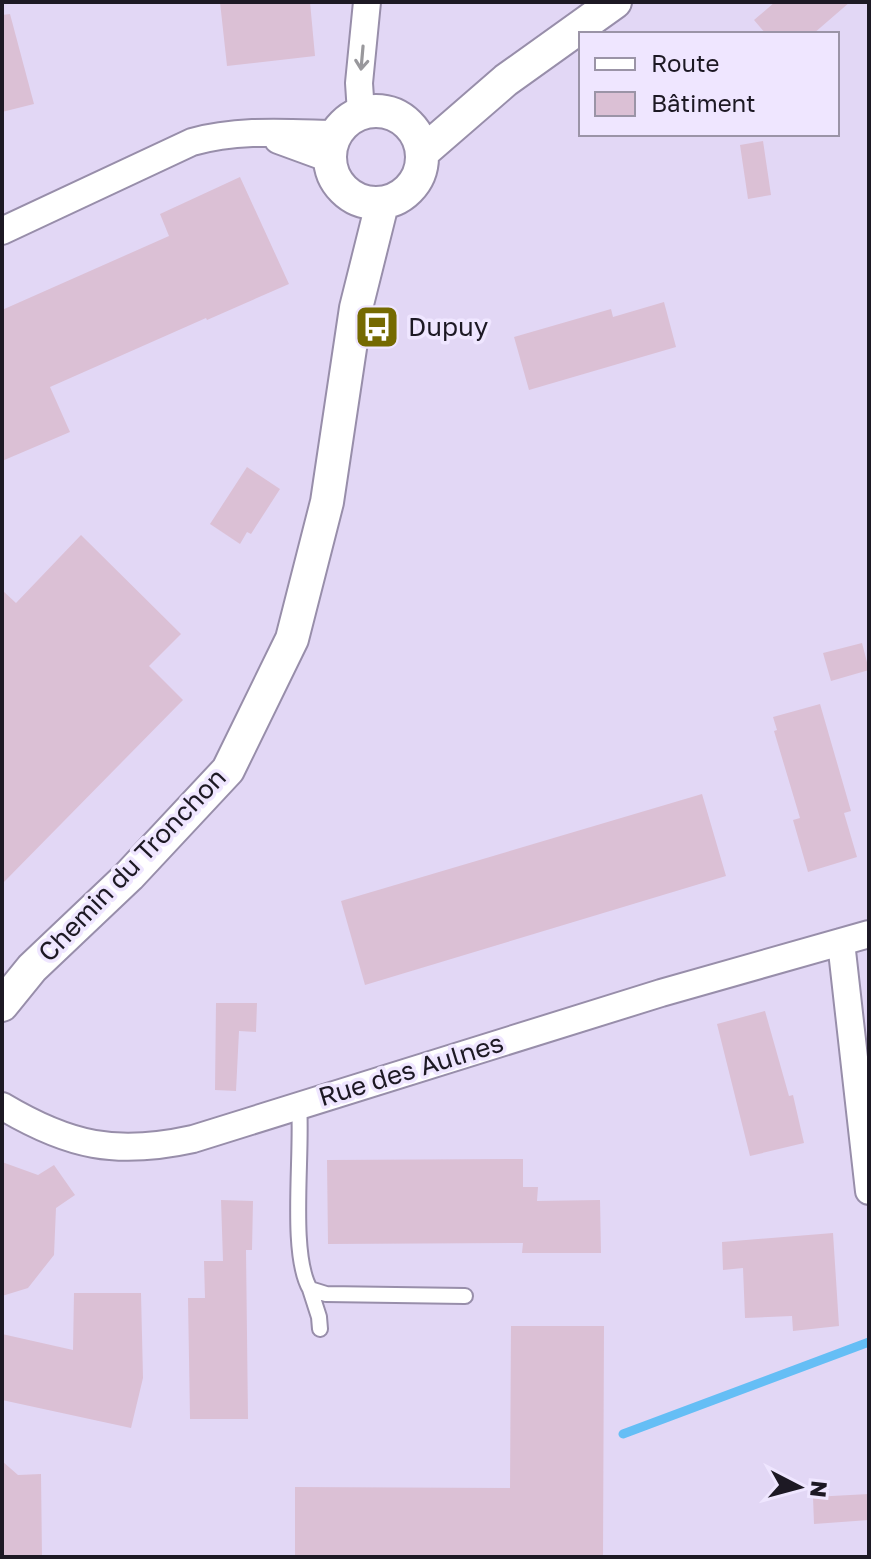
<svg xmlns="http://www.w3.org/2000/svg" width="871" height="1559" font-family="'Golos Text',sans-serif">
	<style>
		.built { fill: #e2d7f5; fill-rule: evenodd }
		.lines { fill: none; stroke-linecap: round; stroke-linejoin: round }
		.stream { stroke: #65bef5; stroke-width: 9 }
		.building { fill: #dbc0d5 }
		.service-casing { stroke: #988eaa; stroke-width: 18 }
		.minor-casing { stroke: #988eaa; stroke-width: 30 }
		.tertiary-casing { stroke: #988eaa; stroke-width: 36 }
		.service { stroke: #fff; stroke-width: 14 }
		.minor { stroke: #fff; stroke-width: 26 }
		.tertiary { stroke: #fff; stroke-width: 32 }
		.oneway { stroke: #99989c }
		.labels { text-anchor: middle; stroke-width: 7; stroke-linejoin: round; paint-order: stroke }
		.poi-label { font-size: 26px; fill: #1d1924; stroke: #efe6ff; text-anchor: start }
		.street-label { font-size: 26px; fill: #1d1924; stroke: #efe6ff }
	</style>
	<rect width="100%" height="100%" fill="#efe6ff"/>
	<path class="built" d="M2,2H869V1557H2ZM581,34H837V134H581Z"/>
	<g class="lines">
		<path class="stream" d="M623,1434L869,1342"/>
	</g>
	<path class="building" d="M220,2H310L315,56L227,66Z
		M775,2H850L813,34H766L754,20Z
		M10,14L34,104L2,112V15Z
		M763,141L771,195L748,199L740,145Z
		M240,177L289,284L207,320L206,318L50,387L70,432L2,461V310L169,236L160,214Z
		M664,302L676,347L529,390L514,337L611,309L613,317Z
		M247,467L280,489L251,534L247,532L240,544L210,524Z
		M81,535L181,634L149,666L183,700L2,884V590L16,603Z
		M862,643L869,670L831,681L823,653Z
		M820,704L851,811L844,813L857,857L808,872L793,820L800,818L774,731L777,730L773,717Z
		M702,794L726,876L365,985L341,901Z
		M216,1003H257L256,1032L239,1031L236,1091L215,1090Z
		M765,1011L789,1096L793,1095L804,1143L750,1156L717,1024Z
		M523,1159V1187H538L537,1201L600,1200L601,1253H522L523,1243L328,1244L327,1160Z
		M2,1162L38,1175L54,1165L75,1195L56,1208L54,1255L28,1288L2,1296Z
		M221,1200L253,1201L252,1250H246L248,1419H190L188,1298H205L204,1261H223Z
		M833,1233L839,1326L793,1331L792,1316L745,1318L743,1268L723,1270L722,1242Z
		M74,1293H141L143,1378L131,1428L2,1400V1334L73,1350Z
		M511,1326H604L603,1557H295V1487L510,1488Z
		M2,1461L18,1475L41,1474L42,1557H2Z
		M869,1494V1520L814,1524L813,1497Z"/>
	<g class="lines">
		<g class="service-casing">
			<path id="service" d="M299,1105C303,1152 289,1253 310,1289L326,1294L465,1296
				M310,1289L319,1317L320,1329"/>
		</g>
		<g class="minor-casing">
			<path id="minor" d="M361,113L359,83L367,2
				M278,140L330,159
				M2,231L192,142C239,129 287,133 336,134
				M841,942L869,1191
				M2,1106C69,1146 116,1156 193,1139L661,993L869,934"/>
		</g>
		<g class="tertiary-casing">
			<path id="tertiary" d="M330 157a46 46 0 1 1 92 0a46 46 0 1 1-92 0Z
				M423,152L506,80L615,2
				M2,1005L32,968L129,876L228,770L292,639L327,502L356,308L382,204"/>
		</g>
		<use href="#service" class="service"/>
		<use href="#minor" class="minor"/>
		<use href="#tertiary" class="tertiary"/>
	</g>
	<defs><path id="oneway-shaft" d="M-6 0H5M1.5-3L5.5 0L1.5 3" fill="none" stroke-width="1.6" stroke-linecap="round" stroke-linejoin="round" transform="scale(2)"/></defs>
	<use class="oneway" href="#oneway-shaft" transform="translate(362 58) rotate(95)"/>
	<defs>
		<g id="bus-square" transform="scale(2.3)"><rect x="-9" y="-9" width="18" height="18" rx="4" fill="#756a01" stroke="#efe6ff"/><path d="M-5-6H5V4H4V6H2V4H-2V6H-4V4H-5ZM-3.5-4V0h7V-4ZM-3.5 1.2v1.5H-2V1.2ZM2 1.2v1.5H3.5V1.2Z" fill="#fff"/></g>
	</defs>
	<g fill-rule="evenodd">
		<use href="#bus-square" x="377" y="327"/>
	</g>
	<g class="labels">
		<g class="poi-label">
			<text x="408" y="336">Dupuy</text>
		</g>
		<g class="street-label">
			<text transform="translate(132 865) rotate(-46)" y="9">Chemin du Tronchon</text>
			<text transform="translate(411 1070) rotate(-17)" y="9">Rue des Aulnes</text>
		</g>
	</g>
	<rect width="871" height="1559" fill="none" stroke="#1d1924" stroke-width="8"/>
	<rect x="579" y="32" width="260" height="104" fill="#efe6ff" stroke="#9b94a7" stroke-width="2"/>
	<rect x="595" y="58" width="40" height="12" fill="#ffffff" stroke="#9b94a7" stroke-width="2"/>
	<text x="651" y="72" font-size="24" fill="#1d1924">Route</text>
	<rect x="595" y="92" width="40" height="24" fill="#dbc0d5" stroke="#9b94a7" stroke-width="2"/>
	<text x="651" y="112" font-size="24" fill="#1d1924">Bâtiment</text>
	<g transform="translate(799 1487) rotate(96)" stroke="#efe6ff" stroke-width="6" paint-order="stroke">
	<path d="M0-6L14 30L0 20L-14 30Z" fill="#1d1924"/>
	<text y="-12" font-size="22" font-weight="bold" text-anchor="middle" fill="#1d1924">N</text>
	</g>
</svg>
